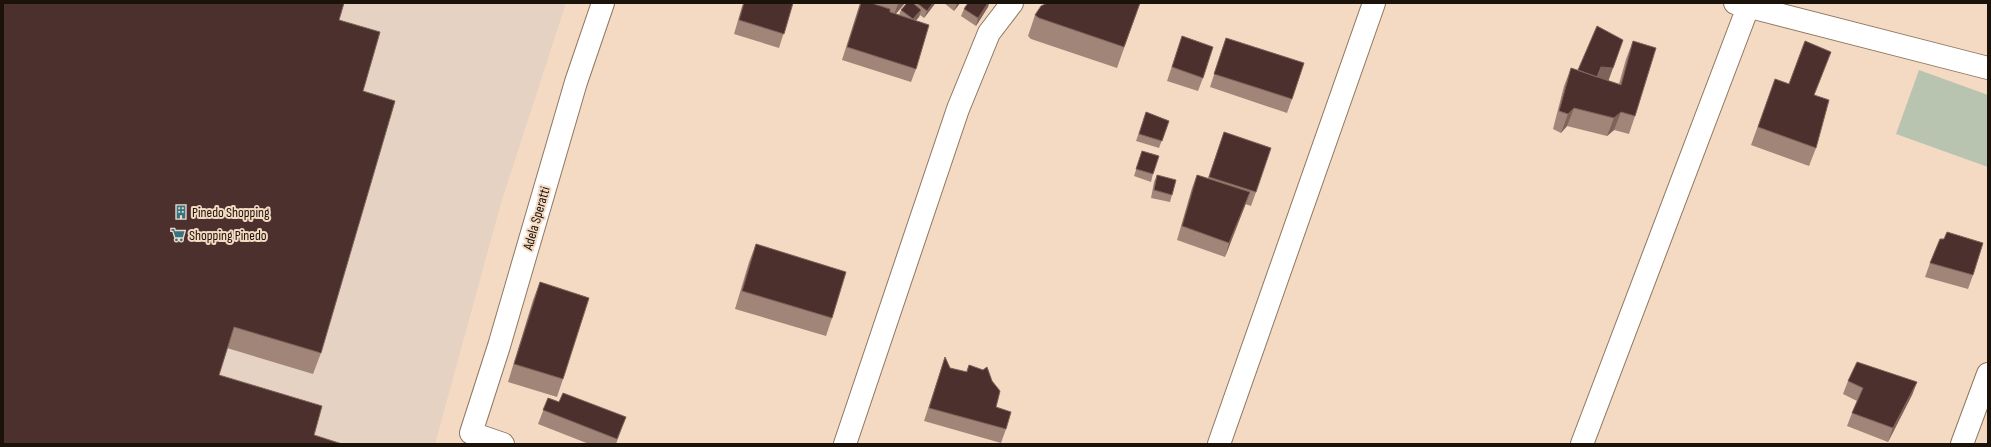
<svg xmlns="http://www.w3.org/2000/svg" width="1991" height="447" font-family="'Sofia Sans Condensed',sans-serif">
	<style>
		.commercial { fill: #e5d2c2 }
		.pitch { fill: #b9c4b0 }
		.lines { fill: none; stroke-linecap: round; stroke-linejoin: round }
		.street-casing { stroke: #8e7760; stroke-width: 24 }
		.secondary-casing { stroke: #8e7760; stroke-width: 24 }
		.street { stroke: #fff; stroke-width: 22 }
		.secondary { stroke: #fff; stroke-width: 22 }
		.wall { fill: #a08578 }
		.shaded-wall { fill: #7e635a }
		.building { fill: #4c302d; stroke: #7e635a }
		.labels { text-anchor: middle; stroke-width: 4; stroke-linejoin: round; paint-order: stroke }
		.poi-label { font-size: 14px; fill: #1b1209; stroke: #f4dac2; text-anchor: start }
		.street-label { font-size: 14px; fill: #1b1209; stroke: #f4dac2 }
	</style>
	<rect width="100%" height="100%" fill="#f4dac2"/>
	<path class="commercial" d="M3,3H566L501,203L435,444H3Z"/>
	<path class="pitch" d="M1919,70L1988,95V167L1896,134Z"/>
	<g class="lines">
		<g class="street-casing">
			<path id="street" d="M1735,3L1988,68
				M503,444L471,433L499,346L576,82L603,3
				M845,444L958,109L989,33L1012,3
				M1219,444L1374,3
				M1582,444L1748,7"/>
		</g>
		<g class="secondary-casing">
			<path id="secondary" d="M1962,444L1988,374"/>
		</g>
		<use href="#street" class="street"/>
		<use href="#secondary" class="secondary"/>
	</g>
	<path class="wall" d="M743,3H793L779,48L734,34Z
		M860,3L878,5L876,3H905L896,14L899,15L901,10L907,3H935L934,5L924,18L920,15L919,17L916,20V69L911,82L842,60Z
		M944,3H960L954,11Z
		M968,3H989L988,7L976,26L961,16L964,9Z
		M1140,3L1117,68L1031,39L1028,36L1035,15Z
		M339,20L363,91L321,353L313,374L227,348L219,375L314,435L3,444Z
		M1182,36L1203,78L1198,91L1167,81Z
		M1226,38L1292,99L1287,113L1210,87Z
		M1633,41L1635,116L1629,134L1614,130L1607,136L1567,126L1561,133L1553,129L1564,86L1571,68L1619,84L1626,59Z
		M1775,79L1815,95L1816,148L1809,166L1751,145Z
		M1146,112L1169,121L1159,148L1136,141Z
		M1224,132L1256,192L1251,206L1245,204L1225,257L1177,240L1192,188L1197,175L1208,178Z
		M1142,151L1153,174L1151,182L1134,176Z
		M1157,175L1172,195L1170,202L1151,198L1154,182Z
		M1944,239L1973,275L1968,289L1925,277L1930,263Z
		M756,244L832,318L826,336L735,309L749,262Z
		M540,282L563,379L557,397L508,382L533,300Z
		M945,357L950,368L966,372L969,365L996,407L1006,429L1001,443L924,421Z
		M1848,381L1917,382L1912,395L1888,442L1847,426L1852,413L1857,401L1843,394Z
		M548,398L559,402L626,417L616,444H589L538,424Z"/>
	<path class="shaded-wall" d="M899,3H905L893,17L898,4Z
		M933,3H935L934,5L924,18L927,11Z
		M957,3H960L954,11Z
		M988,3H989L988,7L976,26L978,18Z
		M921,10L919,17L910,27L913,20Z
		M1623,40L1608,82L1596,80L1601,67Z
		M1574,108L1567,126L1561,133L1568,114Z
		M1621,112L1614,130L1607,136L1614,118Z
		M1250,192L1245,206L1225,257L1229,243Z
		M1917,382L1912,395L1888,442L1893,428Z"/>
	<path class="building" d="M3,3H344L339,20L380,32L363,91L395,101L321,353L234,327L219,375L322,406L314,435L342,444H3Z
		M744,3H793L784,34L739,20Z
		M861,3H871L890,9V12L929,25L916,69L847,47Z
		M907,3H913L921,10L913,19L901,10Z
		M917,3H933L927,11Z
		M968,3H988L978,18L964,9Z
		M1047,3H1140L1124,47L1039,18L1035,15L1041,6Z
		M1597,26L1623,40L1613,68L1601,67L1597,77L1578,70Z
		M1182,36L1213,47L1203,78L1172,67Z
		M1226,38L1304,63L1292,99L1214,74Z
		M1633,41L1656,48L1635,116L1621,112L1614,118L1574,108L1568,114L1559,111L1571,68L1621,85Z
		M1805,41L1831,52L1814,95L1829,100L1816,148L1758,127L1775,79L1789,84Z
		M1146,112L1169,121L1162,141L1139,134Z
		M1224,132L1271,148L1256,192L1209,177Z
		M1142,151L1159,156L1153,174L1136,169Z
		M1157,175L1176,180L1172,195L1154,190Z
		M1197,175L1250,192L1229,243L1182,226Z
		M1947,232L1983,243L1973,275L1930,263L1940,239H1944Z
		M756,244L846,272L832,318L742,291Z
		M540,282L589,298L563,379L514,364Z
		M945,357L950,368L967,372L969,365L983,370L987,367L992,381L1000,391L996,407L1011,412L1006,429L929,408Z
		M1857,362L1917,382L1893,428L1852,413L1863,388L1848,381Z
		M563,393L626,417L617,439L543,410L548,398L559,402Z"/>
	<defs>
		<g id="building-bare" transform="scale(1.08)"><path d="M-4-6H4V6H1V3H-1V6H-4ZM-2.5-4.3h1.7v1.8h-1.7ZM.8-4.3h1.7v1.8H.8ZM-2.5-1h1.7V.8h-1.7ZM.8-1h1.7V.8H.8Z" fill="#337587" stroke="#f4dac2" stroke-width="2.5" paint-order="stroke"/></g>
		<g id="supermarket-bare" transform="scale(1.08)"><path d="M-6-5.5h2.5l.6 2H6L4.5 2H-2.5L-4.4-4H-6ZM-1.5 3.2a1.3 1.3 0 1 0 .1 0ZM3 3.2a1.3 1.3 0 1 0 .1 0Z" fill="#337587" stroke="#f4dac2" stroke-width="2.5" paint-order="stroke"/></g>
	</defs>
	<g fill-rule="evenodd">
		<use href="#building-bare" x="181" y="212"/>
		<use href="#supermarket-bare" x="178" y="235"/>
	</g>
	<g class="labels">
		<g class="poi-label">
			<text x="192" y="217">Pinedo Shopping</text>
			<text x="189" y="240">Shopping Pinedo</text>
		</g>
		<g class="street-label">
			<text transform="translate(536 218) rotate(-74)" y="5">Adela Speratti</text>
		</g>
	</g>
	<rect width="1991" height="447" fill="none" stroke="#1b1209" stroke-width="8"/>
</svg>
